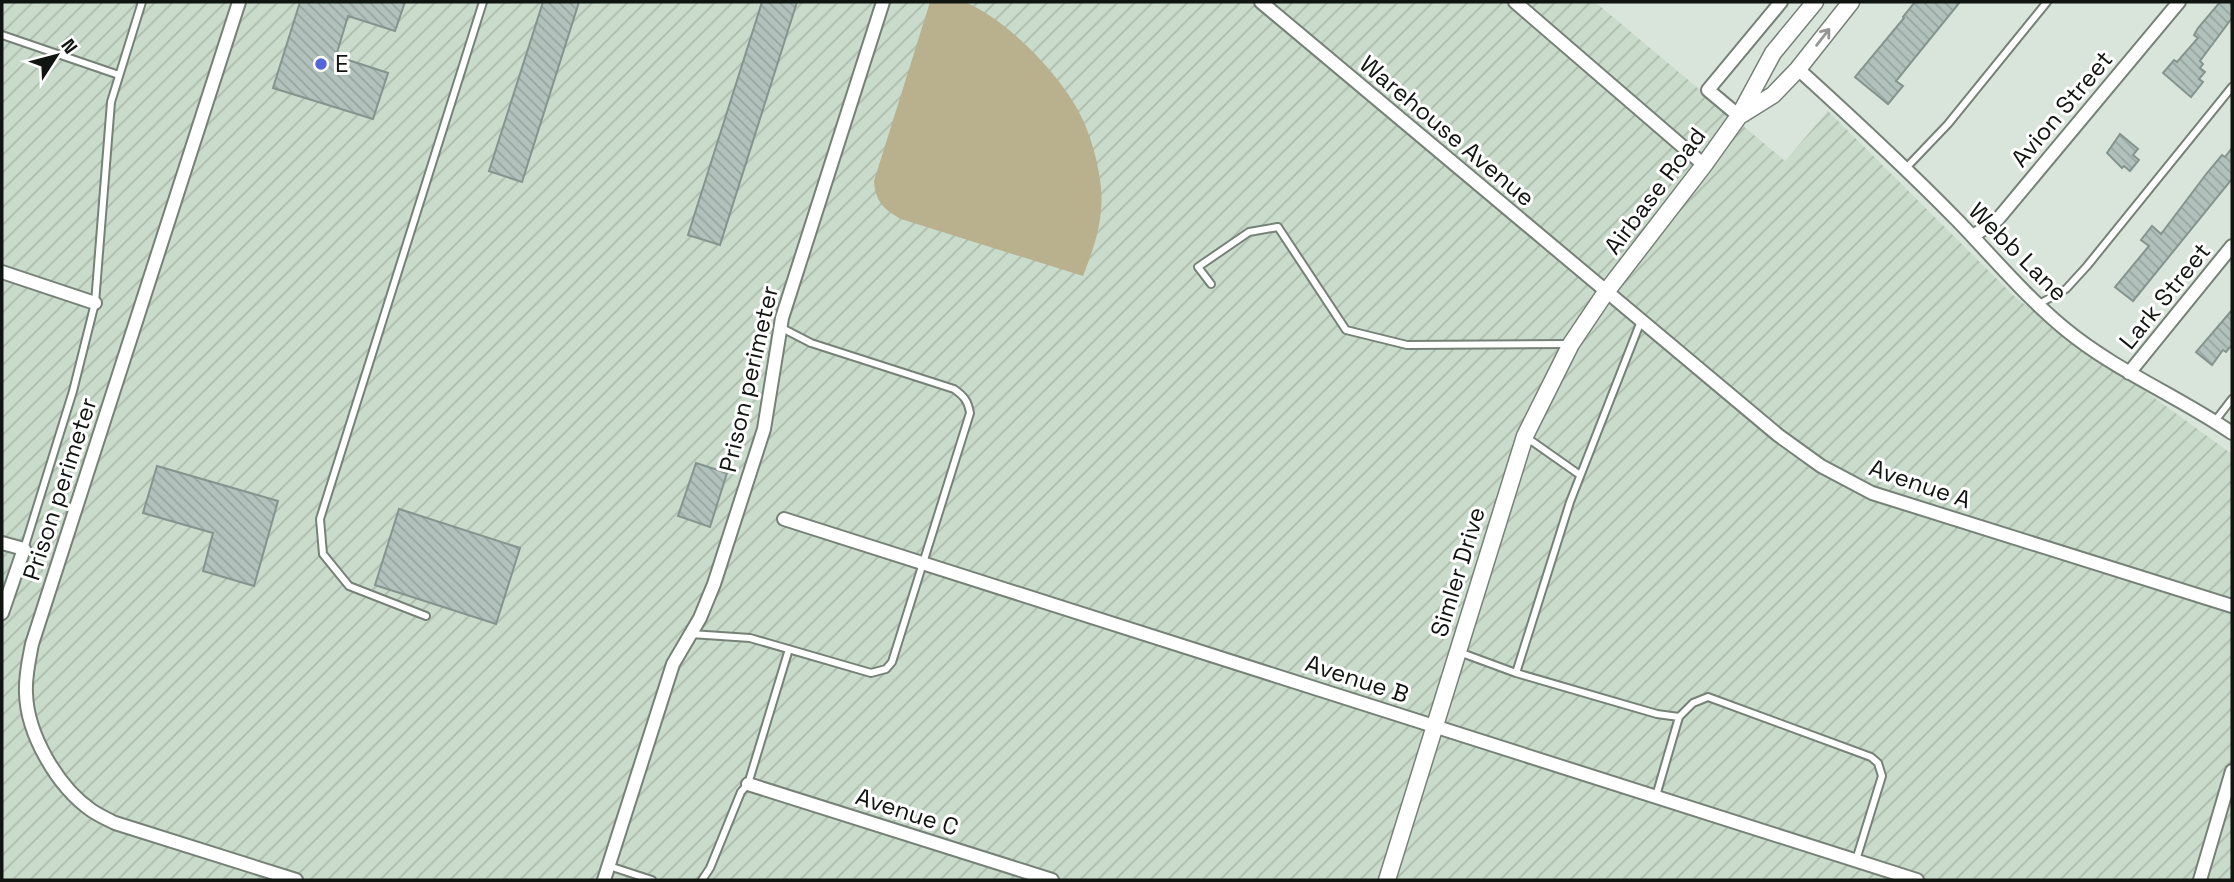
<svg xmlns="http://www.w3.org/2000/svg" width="2234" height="882" font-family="'Space Grotesk',sans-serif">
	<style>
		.industrial { fill: url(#industrial-furrows) }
		.pitch { fill: #b9b18e }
		.building { fill: url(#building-back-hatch); stroke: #84948e; stroke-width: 2 }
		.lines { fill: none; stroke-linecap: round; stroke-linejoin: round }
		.service-casing { stroke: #768177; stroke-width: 10 }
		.minor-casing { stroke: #768177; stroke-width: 16 }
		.tertiary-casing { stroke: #768177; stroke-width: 19 }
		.service { stroke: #fff; stroke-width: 6 }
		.minor { stroke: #fff; stroke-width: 12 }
		.tertiary { stroke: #fff; stroke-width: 16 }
		.oneway { stroke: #949694 }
		.poi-dot { fill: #5464da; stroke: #fff; stroke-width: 2.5 }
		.labels { text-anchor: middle; stroke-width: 6; stroke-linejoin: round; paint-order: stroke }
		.poi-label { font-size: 24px; fill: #111511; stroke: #fff; text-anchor: start }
		.street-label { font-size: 24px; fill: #111511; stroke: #fff }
	</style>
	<defs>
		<pattern id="industrial-furrows" width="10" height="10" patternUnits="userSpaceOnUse" patternTransform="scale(1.75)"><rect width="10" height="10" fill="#c9dbca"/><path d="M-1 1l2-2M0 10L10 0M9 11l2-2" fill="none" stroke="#acbbac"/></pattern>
		<pattern id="building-back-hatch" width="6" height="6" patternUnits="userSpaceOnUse" patternTransform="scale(1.75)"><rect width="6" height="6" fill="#b1c1bb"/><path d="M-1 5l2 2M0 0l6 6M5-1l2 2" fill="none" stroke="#97a5a0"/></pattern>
	</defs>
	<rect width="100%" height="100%" fill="#d9e5da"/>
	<path class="industrial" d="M2,2H1595L1785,161L1828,111L2016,298L2232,454V880H2Z"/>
	<path class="pitch" d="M930,2C941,2 957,0 967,3C1009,21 1065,79 1083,120C1092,140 1099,166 1101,188C1104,219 1094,248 1083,276L901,219C884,210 875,201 874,181Z"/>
	<path class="building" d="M300,2H405L395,31L348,16L336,56L388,73L373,119L273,88Z
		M543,2H579L522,182L489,171Z
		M762,2H797L720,245L688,235Z
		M1915,2H1960L1896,81L1903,86L1888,104L1855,77L1904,18L1903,17Z
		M2220,2H2232V18L2200,61L2203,64L2200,68L2205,72L2199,79L2203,82L2191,97L2163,73L2174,60L2177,62L2198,38L2194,35L2198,28Z
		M2120,134L2138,149L2133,155L2139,160L2130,171L2124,166L2122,168L2107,153Z
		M2232,148V179L2133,301L2115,287L2149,246L2141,240L2152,226L2161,234L2207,173L2222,155L2225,157Z
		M2232,310V345L2226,352L2223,350L2212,365L2196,352Z
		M696,463L727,473L710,527L678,516Z
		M157,466L278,501L254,586L203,571L213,533L143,513Z
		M399,509L520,548L496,624L375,585Z"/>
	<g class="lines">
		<g class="service-casing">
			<path id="service" d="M2,35L119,75
				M1906,168L1948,124L2047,2
				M1211,284L1198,267L1249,232L1278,227L1346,330L1407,345L1569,344
				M2039,304L2066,289L2087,266L2232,87
				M1641,321L1570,502L1516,673L1657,714L1679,717L1693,703L1708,697L1871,757L1878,763L1882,776L1856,860
				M2215,421L2232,399
				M1526,437L1580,475
				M24,549L73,391L95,303L111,102L142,2
				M426,616L349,586L323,554L320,519L483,2
				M691,634L750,638L871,673L886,669L892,662L970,413C968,401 964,396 954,389L811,343L780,327
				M1459,652L1516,673
				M1656,796L1679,717
				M609,866L652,880
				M702,880L710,868L741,792L748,784L789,649"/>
		</g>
		<g class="minor-casing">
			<path id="minor" d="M239,2L32,644C29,660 25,676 26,693C27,734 57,786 91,810C98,815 107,819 115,823L296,880
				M1261,2L1778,435L1821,466L1872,493L2232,606
				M1515,2L1704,165
				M1798,69C1852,118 1905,167 1956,219C1992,256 2025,296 2065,329C2116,371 2178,396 2232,433
				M1739,116L1708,90L1781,2
				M1973,236L1998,219L2179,2
				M2,272L95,303
				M2129,373L2232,246
				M784,519L1917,880
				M2,543L24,549L2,613
				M748,784L1052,880
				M604,880L673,664L700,618L714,584L764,429L782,318L883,2
				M2200,880L2232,771"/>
		</g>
		<g class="tertiary-casing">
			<path id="tertiary" d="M1741,115L1773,95L1798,69L1851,2
				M1387,880L1525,436L1571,344L1606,292L1704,165L1739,116L1773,53L1815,2"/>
		</g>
		<use href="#service" class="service"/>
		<use href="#minor" class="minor"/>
		<use href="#tertiary" class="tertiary"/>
	</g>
	<defs><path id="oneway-shaft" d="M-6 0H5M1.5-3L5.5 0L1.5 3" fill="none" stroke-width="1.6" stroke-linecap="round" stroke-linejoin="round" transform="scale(1.75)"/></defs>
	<use class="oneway" href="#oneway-shaft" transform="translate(1823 37) rotate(-52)"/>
	<circle class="poi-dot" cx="321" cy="64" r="7"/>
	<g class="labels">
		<g class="poi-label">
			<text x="335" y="72">E</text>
		</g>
		<g class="street-label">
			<text transform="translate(2062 109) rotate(-50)" y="8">Avion Street</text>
			<text transform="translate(1447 131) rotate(40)" y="8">Warehouse Avenue</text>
			<text transform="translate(1655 191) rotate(-53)" y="8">Airbase Road</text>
			<text transform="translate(2018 252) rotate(45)" y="8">Webb Lane</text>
			<text transform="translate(2165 296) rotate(-51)" y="8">Lark Street</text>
			<text transform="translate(749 379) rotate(-77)" y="8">Prison perimeter</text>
			<text transform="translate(1920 484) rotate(19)" y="8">Avenue A</text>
			<text transform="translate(60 489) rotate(-72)" y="8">Prison perimeter</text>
			<text transform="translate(1458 572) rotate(-73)" y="8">Simler Drive</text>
			<text transform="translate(1357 679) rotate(18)" y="8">Avenue B</text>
			<text transform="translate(907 812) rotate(18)" y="8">Avenue C</text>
		</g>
	</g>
	<rect width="2234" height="882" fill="none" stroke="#111511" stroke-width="7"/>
	<g transform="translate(56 56) rotate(54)" stroke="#ffffff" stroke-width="5" paint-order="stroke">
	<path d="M0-5L12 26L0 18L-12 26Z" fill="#111511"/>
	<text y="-10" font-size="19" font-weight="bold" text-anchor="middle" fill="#111511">N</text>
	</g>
</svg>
